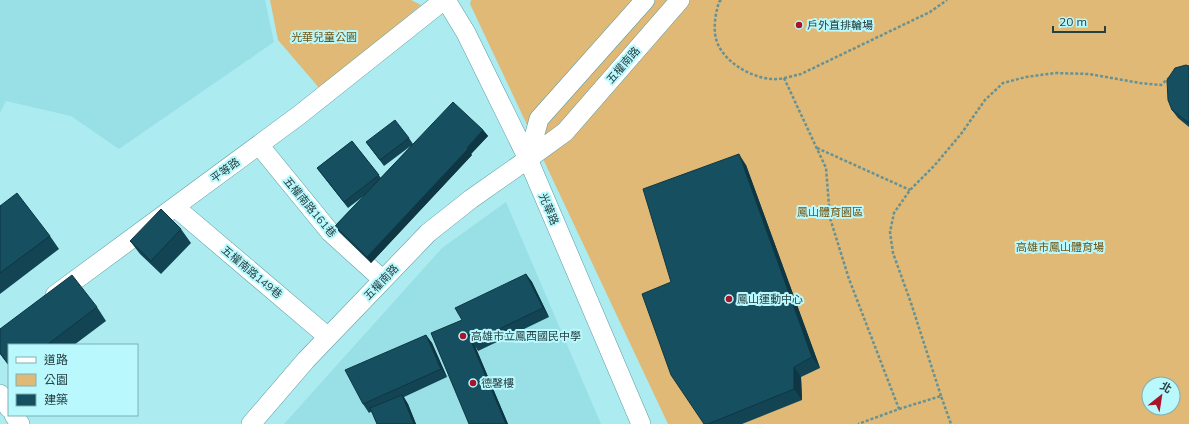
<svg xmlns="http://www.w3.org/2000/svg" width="1189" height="424" font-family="Mulish,'Noto Sans TC',sans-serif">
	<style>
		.built { fill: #98e0e6 }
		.green { fill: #dfb975; fill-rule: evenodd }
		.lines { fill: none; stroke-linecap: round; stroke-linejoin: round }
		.minor-casing { stroke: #5d9ba0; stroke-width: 20 }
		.path { stroke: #669295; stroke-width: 2.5; stroke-dasharray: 3 2; stroke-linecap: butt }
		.minor { stroke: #fff; stroke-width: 19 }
		.wall { fill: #124453 }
		.shaded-wall { fill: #0f3743 }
		.building { fill: #154f60; stroke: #0f3743 }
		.poi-dot { fill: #aa142a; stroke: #b9f9fe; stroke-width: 1.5 }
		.labels { text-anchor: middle; stroke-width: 4; stroke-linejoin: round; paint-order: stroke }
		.poi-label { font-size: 11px; fill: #274143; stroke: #b9f9fe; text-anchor: start }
		.park-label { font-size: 11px; fill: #71520e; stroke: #b9f9fe }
		.street-label { font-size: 11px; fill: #274143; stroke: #b9f9fe }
	</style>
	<rect width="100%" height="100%" fill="#acecf1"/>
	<path class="built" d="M0,0H265L274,42L119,149L71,116L6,101L0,113Z
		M506,202L601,424H284L442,248Z"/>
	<path class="green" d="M270,0H411L421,5L320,89L278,40Z
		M471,0H1189V424H668L470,4ZM1149,384H1173V408H1149Z"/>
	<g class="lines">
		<g class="minor-casing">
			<path id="minor" d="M446,0L466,33L528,159L641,424
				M259,145L330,232L383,280
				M528,159L539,119L645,0
				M175,207L328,337
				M55,295L298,116L444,0
				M0,394L9,408
				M14,415L20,424
				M251,424L306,360L428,233L471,199L528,159L565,132L680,0"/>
		</g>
		<path class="path" d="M721,0L719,2C716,12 714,22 715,33C717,58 748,77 771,79C781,80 792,76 801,74L930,12L947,0
			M784,78L826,168L830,218L849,279L899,409L858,424
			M817,148L910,190
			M941,396L911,303L893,253L890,232L894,213L910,190L934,166L961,134L985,100L1003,83L1026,77L1055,73L1089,74L1140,83L1161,85L1171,76
			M899,409L941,396L951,424"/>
		<use href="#minor" class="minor"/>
	</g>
	<path class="wall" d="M1189,66V127L1178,118L1172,110Z
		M483,130L488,136L471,154L472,155L371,263L339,232L335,226L365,195L348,208L317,168L352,141L381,178L412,145L384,166L366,142L409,138L413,144Z
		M746,165L820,368L801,377L802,400L742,424H704L671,282Z
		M0,206L50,236L59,249L0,294Z
		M181,229L191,243L161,274L140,254L130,241Z
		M526,274L532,282L549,317L478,351L475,346L508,424H469L462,320Z
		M97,307L106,321L74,345H9V366L0,354V329Z
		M426,335L432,343L447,377L404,397L408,404L416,424H377L372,411L369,413L363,404Z"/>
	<path class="shaded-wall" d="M483,130L488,136L471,154L472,155L371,263L367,257Z
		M739,154L746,165L820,368L812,357Z
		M526,274L532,282L549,317L543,308Z
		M468,334L475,346L508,424H506Z
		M426,335L432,343L447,377L441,369Z
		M794,367L801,377L802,400L794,389Z
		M402,395L408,404L416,424H414Z"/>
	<path class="building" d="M1186,65L1189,66V123L1172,110L1168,100L1167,80L1175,68Z
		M453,102L483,130L467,148L468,149L367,257L335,226Z
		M395,120L409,138L380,160L366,142Z
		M352,141L379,175L344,202L317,168Z
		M739,154L812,357L794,367V389L708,424H704L671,375L642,294L671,282L643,189Z
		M17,193L50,236L0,273V206Z
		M161,209L181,229L151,261L130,241Z
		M526,274L543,308L472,342L468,334L506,424H469L431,333L462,320L455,308Z
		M72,275L97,307L47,345H9V365L0,353V329Z
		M426,335L441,369L363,404L345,370Z
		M402,395L414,424H377L370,408Z"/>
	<g class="poi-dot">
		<circle cx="799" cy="25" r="4"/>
		<circle cx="729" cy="299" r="4"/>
		<circle cx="463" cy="336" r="4"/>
		<circle cx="473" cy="383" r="4"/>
	</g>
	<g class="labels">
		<g class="poi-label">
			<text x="807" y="29">戶外直排輪場</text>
			<text x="737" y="303">鳳山運動中心</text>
			<text x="471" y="340">高雄市立鳳西國民中學</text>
			<text x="481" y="387">德馨樓</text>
		</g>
		<g class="park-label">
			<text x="324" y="41">光華兒童公園</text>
			<text x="830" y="216">鳳山體育園區</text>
			<text x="1060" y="251">高雄市鳳山體育場</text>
		</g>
		<g class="street-label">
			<text transform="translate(623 65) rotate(-49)" y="4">五權南路</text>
			<text transform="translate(225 170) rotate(-36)" y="4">平等路</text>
			<text transform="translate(310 207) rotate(50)" y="4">五權南路161巷</text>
			<text transform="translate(549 209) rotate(67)" y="4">光華路</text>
			<text transform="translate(252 272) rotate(40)" y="4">五權南路149巷</text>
			<text transform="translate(381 282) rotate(-46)" y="4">五權南路</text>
		</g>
	</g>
	<rect x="8" y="344" width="130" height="72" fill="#b9f9fe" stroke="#7fafb3"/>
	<rect x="16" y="357" width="20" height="6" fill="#ffffff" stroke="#7fafb3"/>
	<text x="44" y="364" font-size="12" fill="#274143">道路</text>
	<rect x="16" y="374" width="20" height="12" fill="#dfb975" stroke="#7fafb3"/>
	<text x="44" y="384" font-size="12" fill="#274143">公園</text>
	<rect x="16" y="394" width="20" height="12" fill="#154f60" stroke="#7fafb3"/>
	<text x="44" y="404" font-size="12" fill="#274143">建築</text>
	<g transform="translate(1161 396) rotate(30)"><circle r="19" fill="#b9f9fe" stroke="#7fafb3"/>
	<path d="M0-3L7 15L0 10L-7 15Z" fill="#aa142a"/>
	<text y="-6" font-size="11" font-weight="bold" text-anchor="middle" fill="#274143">北</text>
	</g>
	<path d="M1053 26v6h52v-6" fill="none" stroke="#274143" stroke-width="2"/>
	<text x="1059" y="26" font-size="12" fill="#274143" stroke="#b9f9fe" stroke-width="3" paint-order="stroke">20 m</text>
</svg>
